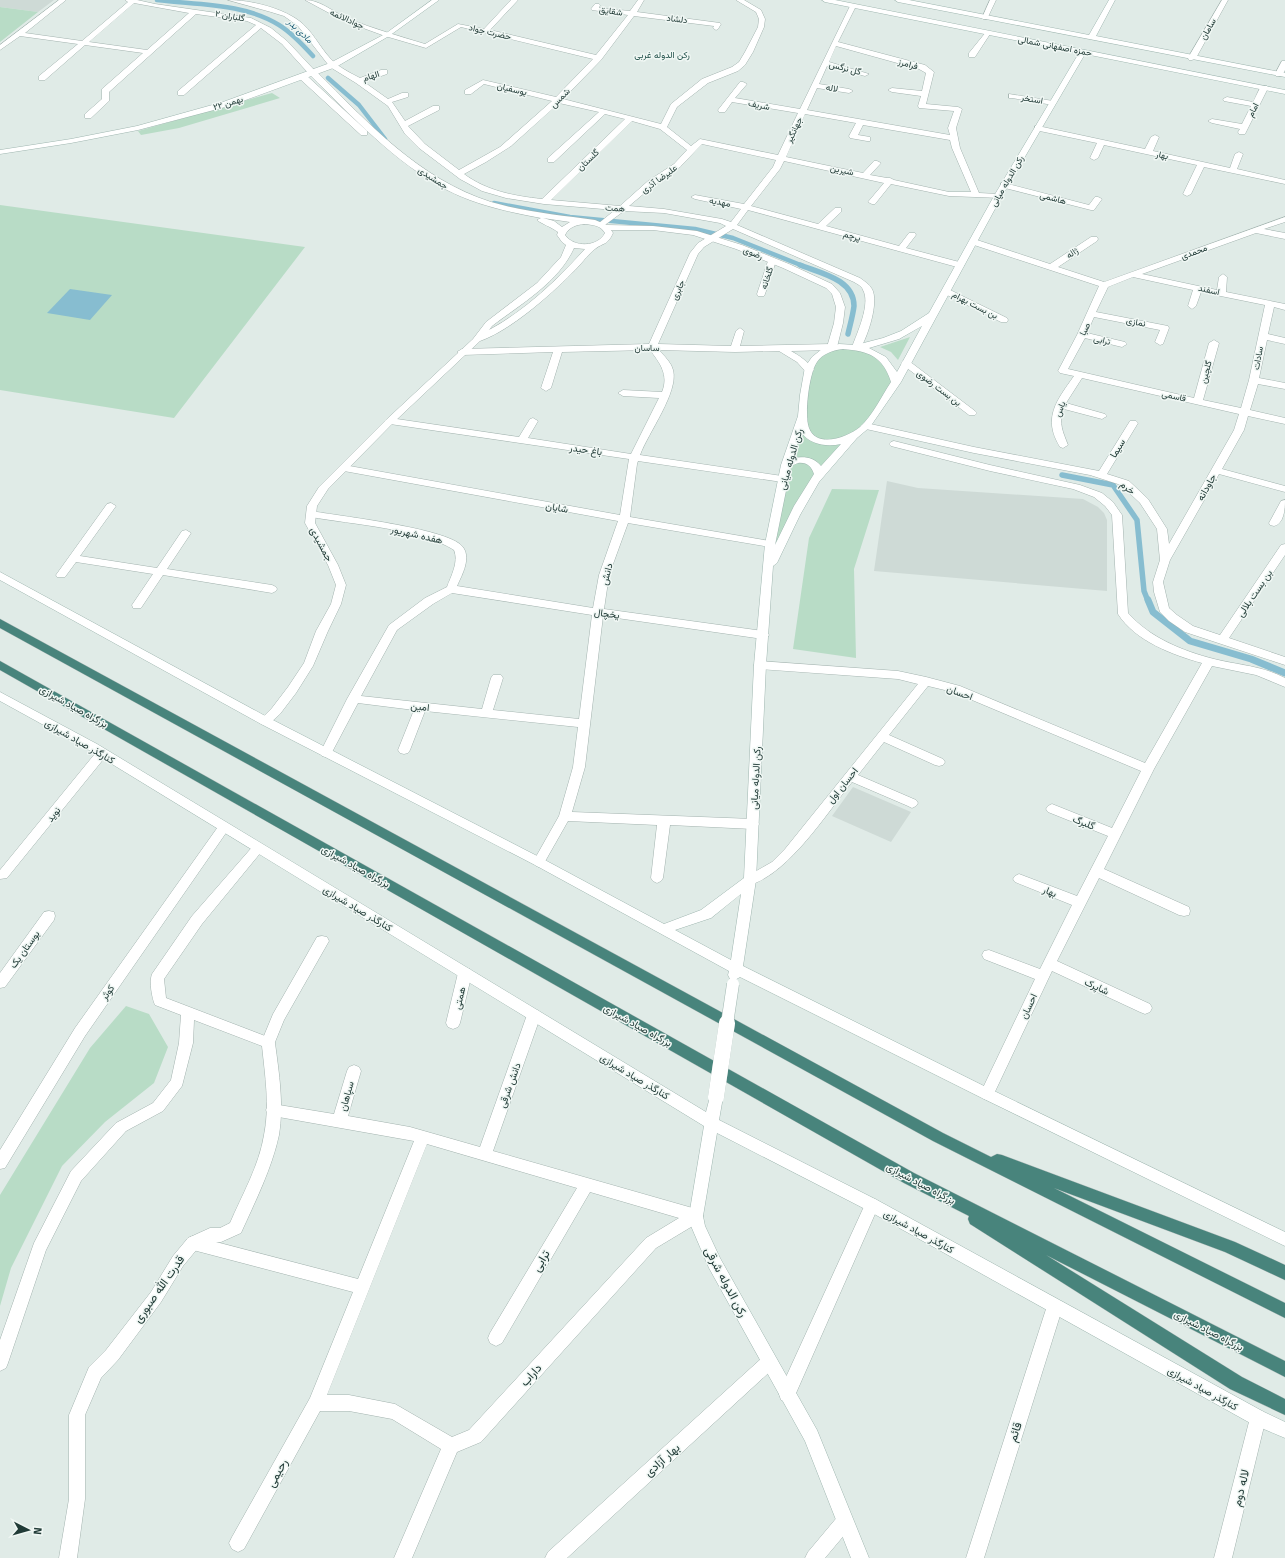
<svg xmlns="http://www.w3.org/2000/svg" width="1285" height="1558" font-family="'Fira Sans',Vazirmatn,sans-serif">
	<style>
		.built { fill: #cedad6 }
		.green { fill: #b8dcc6 }
		.water { fill: #87bdd0 }
		.lines { fill: none; stroke-linecap: round; stroke-linejoin: round }
		.stream-far2 { stroke: #87bdd0; stroke-width: 4.5 }
		.stream-far1 { stroke: #87bdd0; stroke-width: 5.5 }
		.stream { stroke: #87bdd0; stroke-width: 7 }
		.minor-casing { stroke: #a3b3af; stroke-width: 1 }
		.tertiary-casing { stroke: #a3b3af; stroke-width: 1 }
		.secondary-casing { stroke: #9fb6b0; stroke-width: 1 }
		.trunk-casing { stroke: #c1c8c7; stroke-width: 1 }
		.minor { fill: #fff; fill-rule: evenodd }
		.tertiary { fill: #fff; fill-rule: evenodd }
		.secondary { fill: #fff; fill-rule: evenodd }
		.trunk { fill: #48847c; fill-rule: evenodd }
		.secondary-bridge-far1-casing { stroke: #9fb6b0; stroke-width: 13; stroke-linecap: butt }
		.secondary-bridge-casing { stroke: #9fb6b0; stroke-width: 16; stroke-linecap: butt }
		.secondary-bridge-far1 { stroke: #fff; stroke-width: 12 }
		.secondary-bridge { stroke: #fff; stroke-width: 16 }
		.labels { text-anchor: middle; stroke-width: 3; stroke-linejoin: round; paint-order: stroke }
		.far-street-label { font-size: 9px; fill: #213b37; stroke: #f0f7f4 }
		.far-water-label { font-size: 9px; font-style: italic; fill: #1b5d76; stroke: #f0f7f4 }
		.far-neighbourhood-label { font-size: 9px; fill: #1d4d46; stroke: #f0f7f4 }
		.street-label { font-size: 10px; fill: #213b37; stroke: #f0f7f4 }
		.near-street-label { font-size: 12px; fill: #213b37; stroke: #f0f7f4 }
	</style>
	<rect width="100%" height="100%" fill="#e0ebe7"/>
	<path class="built" d="M0,0H54L38,12L0,7Z
		M887,481L918,488L1083,499L1098,507L1104,513L1107,520V591L874,571Z
		M853,787L911,812L891,842L832,816Z"/>
	<path class="green" d="M0,7L38,12L0,42Z
		M272,93L280,98L179,128L141,135L138,131Z
		M0,205L305,247L174,418L0,390Z
		M910,337L898,360L891,352L880,347Z
		M843,346L877,354L896,382L875,413L819,474L768,571L775,518L801,418L809,370L818,356Z
		M832,489L879,490L854,569L856,658L793,649L809,538Z
		M126,1006L149,1014L168,1047L154,1083L105,1122L62,1166L11,1268L0,1306V1195L90,1048Z"/>
	<path class="water" d="M70,289L112,295L90,320L47,313Z"/>
	<g class="lines">
		<path class="stream-far2" d="M157,0C197,5 244,3 279,25C292,33 303,45 313,56
			M328,78L359,105L385,139
			M494,203L570,217L695,229L733,238L803,266"/>
		<path class="stream-far1" d="M800,265C820,273 854,279 854,306C853,315 850,325 848,334
			M1062,475L1113,485L1137,520L1144,591L1148,601"/>
		<path class="stream" d="M1148,600L1153,612L1190,641L1251,659L1285,673"/>
		<g class="minor-casing">
			<path id="minor" d="M59,0H66L25,33L82,41L128,2L125,0H137L155,4L251,18L271,28L287,41L317,73L316,75H310L282,44L261,28L184,95H178V91L256,25L247,21L196,14L109,92V101L91,118H85V114L102,99V89L143,53L85,45L45,80H39V76L78,44L20,36L0,50V45ZM134,3L189,13L147,50L89,42Z
				M228,0C250,0 285,8 303,24C315,35 323,53 336,64C343,69 352,74 360,78L381,70H387V74L364,82L388,99L402,93H408V97L392,102L405,121L433,106H439V110L408,126L425,144L459,170L500,147L552,101L484,84L471,94H465V90L483,80L556,97L593,59L461,27L426,48L385,36L344,21L305,0C321,0 334,13 349,19C374,29 399,36 425,44L458,24L484,29L511,0H518L490,30L596,55L628,15L592,10L591,9L595,4H599L600,5L599,8L630,11L638,0H644L637,12L720,23L721,24L718,29L716,30L713,28L714,26L634,16L601,60L563,99L661,124L671,104L702,79L732,67L739,62L745,52L758,27L759,19L756,12L736,0H744L761,10L765,19L764,27L753,52L745,65L738,71L708,83L677,107L667,127L691,146L700,139L778,155L798,113L732,102L725,112H719L718,110L740,82H743L747,84L735,98L800,109L850,6L853,4L856,6L838,42L925,65L934,72L926,104L958,107L962,109L956,128L960,148L979,193L998,194L1002,196L1001,198L949,196L891,184L875,204H872L868,202L884,183L784,161L780,169L751,206L818,224L835,208H841V212L826,226L899,246L909,233H915L916,235L906,248L963,263L964,265L963,267H957L748,210L737,225L860,278C864,281 869,284 872,289C879,302 868,336 860,349H854L852,347C857,333 871,304 863,290C862,286 857,284 854,282L733,229L704,247L698,254L658,344L731,346L736,331L740,328L744,331L740,346L832,344L837,347L832,350L791,351C800,356 807,361 814,370L809,373L806,372L797,362L779,351L735,352L659,350C664,356 671,362 673,370C679,392 648,433 640,455L782,476L787,479L782,482L638,461L637,464L630,517L770,541L775,544L770,547L628,523L609,575L604,609L763,631L767,632L769,635L767,638L763,639L603,616L585,767L572,812L753,819L757,821L759,824L757,827L753,829L670,825L663,878L661,881L657,883L653,881L651,878L657,825L568,821L543,865L539,867L535,865L533,862L559,816L573,767L578,727L425,711L410,750L408,753L404,754L400,753L398,750L414,710L358,703L330,756L326,757L322,756L320,753L347,699L389,625L425,598L447,587C451,576 459,562 454,550C422,529 350,524 311,517L306,514L311,511C339,516 446,528 462,546C472,557 462,575 457,586L593,608L599,575L618,521L344,471L339,468L344,465L620,515L629,459L390,424L385,421L390,418L519,437L530,419L533,418L538,421L528,438L631,454L659,398L623,396L618,393L623,390L662,392C669,375 660,363 650,350L562,352L551,388L546,391L541,388L553,352L462,355L457,352L462,349L649,344L690,253L698,243L726,226L720,223L664,213L624,211L602,227H599L598,225L599,223L615,210L544,204L506,198L482,191L460,179L419,148L405,134L388,106L356,83L330,67L298,26L284,16L271,12ZM836,46L919,69L926,73L922,91L892,88L888,90L892,92L921,96L918,106L919,108L954,111L948,128L950,135L807,110L817,88L849,93L853,91L849,89L819,84L827,66L865,76L869,74L829,62ZM559,103L599,112L548,158V162H554L605,114L625,119L542,199C514,196 487,191 464,174L486,162L511,146ZM805,114L856,123L849,136L850,138L867,141H870V137L858,135L863,125L950,140L952,148L971,192H949L894,180L890,178H887L870,175L881,163L877,161H874L863,173L786,157ZM632,121L660,129L687,150L674,164L648,181L620,206L551,200ZM702,144L776,160L773,167L744,204L695,195L691,197L695,199L741,209L731,222L722,219L664,209L629,206L654,185L680,167ZM452,593L592,615L579,719L493,710L503,678L501,675H493L491,678L482,709L361,696L397,630L433,604Z
				M990,0H996L987,19H983L982,18Z
				M1222,0H1228L1196,58L1192,60H1189L1188,58Z
				M988,31L990,32V34L975,57H969V53L986,32Z
				M1282,61H1285V70L1282,76H1276L1275,74Z
				M1261,86H1267L1268,88L1245,134H1239L1238,132L1240,129L1212,123L1208,121L1212,119L1242,124L1251,106L1224,101L1223,99L1227,97L1253,102Z
				M1009,94L1053,101L1057,103L1053,105L1012,98H1009Z
				M1035,126H1038L1145,149L1151,137L1155,135L1159,137L1153,151L1230,168L1235,154L1239,152L1243,154L1237,169L1285,180V184L1204,167L1191,194L1187,196L1183,194L1197,165L1104,145L1098,158L1094,160L1090,158L1097,143L1035,130Z
				M1001,183H1004L1089,205L1095,197H1098L1102,199L1094,210H1091L1001,187Z
				M1285,217V222L1264,229L1285,233V239L1256,233L1142,274L1217,290L1219,277L1223,274L1227,277L1226,292L1285,304V310L1274,307L1268,334L1285,338V344L1267,340L1259,378L1285,383V389L1258,384L1250,410L1285,418V424L1248,416L1244,430L1222,469L1285,486V492L1219,474L1170,560L1163,582L1169,608L1177,615L1193,626L1220,635L1281,545L1285,544V555L1229,638L1285,657V665L1185,632L1169,621L1160,612L1154,592L1153,582L1160,560L1157,529L1140,503L1121,485L1090,475L974,453L866,429L861,426L866,423L974,447L1099,471L1130,421H1136L1138,423L1107,474L1129,481L1148,499L1167,529L1169,544L1234,430L1239,414L1082,378L1066,403L1105,414L1107,416L1102,419L1064,409C1058,423 1063,432 1068,445L1063,448L1060,447C1042,418 1057,400 1074,376L1060,373L1058,371L1077,335L1099,286L971,244L970,242L974,239L977,240L1050,264L1091,237H1097L1098,239L1097,241L1058,267L1104,282ZM1133,277L1193,290L1188,306L1192,309L1196,306L1201,292L1265,305L1249,380L1241,408L1203,400L1219,343L1214,340L1209,343L1194,398L1068,369L1085,338L1122,347L1127,344L1125,342L1087,333L1094,317L1160,330L1155,342L1160,345L1163,344L1169,328L1168,326L1096,312L1108,287Z
				M772,258L776,261L765,294L764,296H758L757,294L768,261Z
				M946,288L1007,318L1008,320L1007,322H1001L943,293L942,291Z
				M906,360L909,361L975,411L977,413L975,415H969L903,365L901,363L903,361Z
				M894,441L990,465L1080,485L1102,493L1113,502L1122,515L1128,613C1150,638 1183,651 1214,659C1238,665 1263,666 1285,678V687L1256,675L1212,666L1154,769L1104,869L1189,907L1190,911L1189,915L1184,916L1179,915L1099,878L1057,961L1150,1004L1152,1008L1150,1012L1145,1014L1140,1012L1052,971L992,1098L987,1100L982,1098L980,1094L1035,979L984,959L982,955L984,951L989,950L1040,969L1072,905L1015,882L1013,879L1015,876L1019,874L1077,896L1108,836L1048,812L1046,809L1048,806L1052,804L1112,828L1141,771L953,692L928,686L889,735L943,759L945,762L943,765L939,766L935,765L884,742L858,775L916,800L918,803L916,806L912,808L908,806L852,782C826,814 790,872 750,885L746,883L744,880L746,877L772,862L785,849L918,684L898,679L760,669L756,668L754,665L756,662L760,661L898,671L926,677L960,686L1145,763L1202,663C1173,655 1135,641 1118,614L1112,515L1105,506L1094,497L1073,489L990,471L891,446L889,444L891,442Z
				M1285,500C1285,509 1284,524 1274,526L1270,525L1269,523L1281,501Z
				M111,503L116,506L80,556L157,568L182,531L186,530L191,533L167,569L272,585L276,587L277,589L276,591L272,593L163,575L141,608H133L132,605L153,574L76,562L65,577H57L56,575L107,504Z
				M102,749L106,750L108,753L106,756L7,878L0,879V870L98,750Z
				M49,911L54,912L55,916L54,920L5,987L0,988V973L44,912Z
				M322,936L327,937L329,941L284,1020L273,1047L268,1049L263,1047L261,1043L273,1014L317,937Z
				M465,968L470,969L472,973L460,1023L458,1027L453,1029L448,1027L446,1023L458,973L460,969Z
				M534,1009L539,1011L541,1015L493,1151L696,1209L701,1211L703,1216L701,1221L656,1248L481,1442L457,1452L412,1558H394L441,1449L392,1419L349,1411H320L244,1549L238,1552L232,1549L229,1543L232,1537L310,1398L353,1292L193,1250L188,1248L185,1243L188,1238L193,1236L358,1279L414,1141L273,1116L268,1114L266,1110L268,1106L273,1104L334,1114L347,1071L349,1067L354,1065L359,1067L361,1071L348,1116L410,1127L480,1147L527,1015L529,1011ZM427,1144L577,1188L490,1333L488,1338L490,1343L496,1346L502,1343L590,1192L679,1218L646,1238L469,1430L452,1437L395,1404L349,1395H327Z
				M872,1198L877,1200L879,1205L793,1400L787,1402L781,1400L779,1394L781,1388L867,1200Z
				M1055,1299L1060,1301L1063,1306L984,1558H966L1047,1306L1050,1301Z
				M769,1354L775,1357L777,1362L775,1367L567,1558H545L548,1552L763,1357Z
				M1258,1410L1264,1412L1266,1418L1232,1558H1214L1250,1418L1252,1412Z
				M845,1513L851,1515L853,1521L851,1527L825,1558H805L808,1552L839,1515Z"/>
		</g>
		<g class="tertiary-casing">
			<path id="tertiary" d="M310,71H316C368,123 419,179 491,202C525,212 560,215 595,220L607,225L653,226L697,231L742,245L789,264L832,284L840,293L845,307L843,323L837,347L835,349H829L827,347L834,323L836,307L832,294L826,288L783,268L736,249L693,235L653,230H611L613,233C607,246 604,242 595,249C587,255 580,266 572,273C549,296 511,330 480,341L393,423L328,489L317,506L315,523L338,565L346,585L341,604L328,631L313,666L296,693L280,714L269,724L265,725L261,724L259,721L272,708L288,687L304,663L316,631L331,604L336,585L328,565L305,523L307,506L319,487L387,419L473,339L486,322L537,283L561,257L566,245L562,242L557,235L558,232C551,227 542,224 537,220L541,218C509,212 476,205 447,190C394,162 353,117 310,75ZM543,218L570,222L562,227L554,221ZM584,224C593,225 600,225 605,233C598,247 574,248 565,235C569,227 576,225 584,224ZM574,248L585,249C557,280 526,310 489,330L492,326C521,304 559,282 574,248Z
				M300,75H306L367,131V135H361L300,79Z
				M224,822L228,824L230,827L228,830L85,1036L5,1168L0,1169V1150L75,1028L220,824Z
				M258,843L262,845L264,848L262,851L202,924L164,979L166,998L273,1039L275,1043C279,1073 284,1105 279,1135C272,1168 255,1202 241,1233L221,1242H211L198,1248L183,1266L161,1302L118,1360L101,1378L85,1415V1499L77,1558H59L69,1499V1415L89,1367L106,1350L151,1292L173,1256L188,1238L210,1228H220L230,1223C242,1195 259,1166 264,1135C270,1106 265,1075 262,1046L194,1020L193,1043L182,1086L163,1111L126,1131L81,1181L46,1250L8,1363L6,1368L0,1371V1340L34,1243L71,1171L116,1123L153,1103L171,1080L179,1043L181,1015L155,1005C152,998 149,982 152,974L192,916L254,845Z"/>
		</g>
		<g class="secondary-casing">
			<path id="secondary" d="M432,0H439L389,36L336,67L229,106L138,130L71,143L0,154V150L71,139L137,126L223,102L330,63L385,34Z
				M822,0H835L1285,90V94L1085,54L1002,196L901,382L870,427L857,438L819,482L800,515L777,563L773,566L766,665L756,880L743,966L992,1090L1285,1232V1246L982,1098L740,977L735,980L730,979L728,975L729,971L535,865L261,724L0,580V572L269,718L543,859L664,924L701,910L744,878L754,665L765,544L781,465L798,416L800,395L805,367L812,357L822,349L839,344L856,345L883,338L901,331L929,313L994,196L1079,53L825,2ZM922,326L897,372L886,357L869,348L899,339ZM843,349C868,351 883,356 891,382C881,397 873,415 860,427C848,437 817,449 809,428C804,416 809,373 817,362C822,354 833,350 843,349ZM801,432C810,445 827,447 841,444L821,466C814,457 804,456 793,458ZM798,463C807,462 811,466 814,474L794,506L775,545L791,466ZM741,894L731,960L675,930L711,918Z
				M895,0H909L1089,35L1109,0H1115L1096,36L1285,73V77L898,2Z
				M0,692L97,744L706,1112L711,1093L716,1091L721,1093L723,1097L719,1120L877,1200L1264,1412L1285,1422V1438L1252,1424L867,1210L717,1133L703,1216L705,1226L720,1258L817,1430L869,1558H851L805,1441L709,1268L691,1226L689,1216L704,1126L89,750L0,701Z"/>
		</g>
		<g class="trunk-casing">
			<path id="trunk" d="M0,619L943,1133L991,1157L997,1154L1002,1155L1235,1242L1285,1265V1280L1225,1252L1054,1188L1285,1303V1318L933,1141L0,628Z
				M0,661L914,1173L1285,1361V1377L1046,1255L1242,1377L1285,1399V1415L1230,1389L970,1224L968,1219L969,1216L904,1183L0,670Z"/>
		</g>
		<use href="#minor" class="minor"/>
		<use href="#tertiary" class="tertiary"/>
		<use href="#secondary" class="secondary"/>
		<use href="#trunk" class="trunk"/>
		<g class="secondary-bridge-far1-casing">
			<path id="secondary-bridge-far1" d="M727,1024L733,984"/>
		</g>
		<g class="secondary-bridge-casing">
			<path id="secondary-bridge" d="M716,1097L727,1023"/>
		</g>
		<use href="#secondary-bridge-far1" class="secondary-bridge-far1"/>
		<use href="#secondary-bridge" class="secondary-bridge"/>
	</g>
	<g class="labels">
		<g class="far-street-label">
			<text transform="translate(611 11) rotate(8)" y="3">شقایق</text>
			<text transform="translate(230 16) rotate(10)" y="3">گلباران ۲</text>
			<text transform="translate(347 19) rotate(24)" y="3">جوادالائمه</text>
			<text transform="translate(677 19) rotate(7)" y="3">دلشاد</text>
			<text transform="translate(1208 29) rotate(-61)" y="3">سامان</text>
			<text transform="translate(490 32) rotate(13)" y="3">حضرت جواد</text>
			<text transform="translate(1055 46) rotate(11)" y="3">حمزه اصفهانی شمالی</text>
			<text transform="translate(908 64) rotate(16)" y="3">فرامرز</text>
			<text transform="translate(845 68) rotate(15)" y="3">گل نرگس</text>
			<text transform="translate(371 76) rotate(-18)" y="3">الهام</text>
			<text transform="translate(832 88) rotate(9)" y="3">لاله</text>
			<text transform="translate(512 89) rotate(13)" y="3">یوسفیان</text>
			<text transform="translate(560 98) rotate(-45)" y="3">شمس</text>
			<text transform="translate(1032 99) rotate(10)" y="3">استخر</text>
			<text transform="translate(228 103) rotate(-17)" y="3">۲۲ بهمن</text>
			<text transform="translate(759 105) rotate(11)" y="3">شریف</text>
			<text transform="translate(1253 110) rotate(-64)" y="3">امام</text>
			<text transform="translate(794 130) rotate(-65)" y="3">جهانگیر</text>
			<text transform="translate(1162 155) rotate(12)" y="3">بهار</text>
			<text transform="translate(588 160) rotate(-44)" y="3">گلستان</text>
			<text transform="translate(842 170) rotate(12)" y="3">شیرین</text>
			<text transform="translate(433 178) rotate(32)" y="3">جمشیدی</text>
			<text transform="translate(659 179) rotate(-36)" y="3">علیرضا آذری</text>
			<text transform="translate(1007 181) rotate(-60)" y="3">رکن الدوله میانی</text>
			<text transform="translate(1053 198) rotate(15)" y="3">هاشمی</text>
			<text transform="translate(720 202) rotate(11)" y="3">مهدیه</text>
			<text transform="translate(615 208) rotate(3)" y="3">همت</text>
			<text transform="translate(852 236) rotate(15)" y="3">پرچم</text>
			<text transform="translate(1194 252) rotate(-20)" y="3">محمدی</text>
			<text transform="translate(753 253) rotate(22)" y="3">رضوی</text>
			<text transform="translate(1072 253) rotate(-34)" y="3">ژاله</text>
			<text transform="translate(767 278) rotate(-72)" y="3">گلخانه</text>
			<text transform="translate(678 290) rotate(-66)" y="3">جابری</text>
			<text transform="translate(1209 290) rotate(13)" y="3">اسفند</text>
			<text transform="translate(975 305) rotate(27)" y="3">بن بست بهرام</text>
			<text transform="translate(1136 322) rotate(11)" y="3">نمازی</text>
			<text transform="translate(1085 329) rotate(-64)" y="3">صبا</text>
			<text transform="translate(1102 340) rotate(13)" y="3">ترابی</text>
			<text transform="translate(647 348) rotate(-1)" y="3">ساسان</text>
			<text transform="translate(1258 358) rotate(-79)" y="3">سادات</text>
			<text transform="translate(1206 372) rotate(-75)" y="3">گلچین</text>
			<text transform="translate(939 388) rotate(37)" y="3">بن بست رضوی</text>
			<text transform="translate(1174 396) rotate(13)" y="3">قاسمی</text>
			<text transform="translate(1060 409) rotate(-67)" y="3">یاس</text>
		</g>
		<g class="far-water-label">
			<text transform="translate(300 31) rotate(44)" y="3">مادی بدر</text>
		</g>
		<g class="far-neighbourhood-label">
			<text x="662" y="58">رکن الدوله غربی</text>
		</g>
		<g class="street-label">
			<text transform="translate(1117 448) rotate(-59)" y="4">سیما</text>
			<text transform="translate(586 449) rotate(8)" y="4">باغ حیدر</text>
			<text transform="translate(790 459) rotate(-74)" y="4">رکن الدوله میانی</text>
			<text transform="translate(1128 487) rotate(36)" y="4">خرم</text>
			<text transform="translate(1206 487) rotate(-61)" y="4">جاودانه</text>
			<text transform="translate(557 507) rotate(10)" y="4">شایان</text>
			<text transform="translate(417 534) rotate(13)" y="4">هفده شهریور</text>
			<text transform="translate(322 544) rotate(62)" y="4">جمشیدی</text>
			<text transform="translate(606 574) rotate(-75)" y="4">دانش</text>
			<text transform="translate(1254 593) rotate(-56)" y="4">بن بست بلالی</text>
			<text transform="translate(607 613) rotate(8)" y="4">یخچال</text>
			<text transform="translate(960 692) rotate(20)" y="4">احسان</text>
			<text transform="translate(74 706) rotate(29)" y="4">بزرگراه صیاد شیرازی</text>
			<text transform="translate(420 706) rotate(6)" y="4">امین</text>
			<text transform="translate(80 741) rotate(30)" y="4">کنارگذر صیاد شیرازی</text>
			<text transform="translate(755 778) rotate(-87)" y="4">رکن الدوله میانی</text>
			<text transform="translate(842 785) rotate(-51)" y="4">احسان اول</text>
			<text transform="translate(53 814) rotate(-51)" y="4">نوید</text>
			<text transform="translate(1084 822) rotate(22)" y="4">گلبرگ</text>
			<text transform="translate(356 866) rotate(29)" y="4">بزرگراه صیاد شیرازی</text>
			<text transform="translate(1050 891) rotate(22)" y="4">بهار</text>
			<text transform="translate(358 908) rotate(31)" y="4">کنارگذر صیاد شیرازی</text>
			<text transform="translate(24 949) rotate(-54)" y="4">بوستان یک</text>
			<text transform="translate(1097 986) rotate(25)" y="4">شاپرک</text>
			<text transform="translate(107 992) rotate(-55)" y="4">کوثر</text>
			<text transform="translate(459 998) rotate(-77)" y="4">همتی</text>
			<text transform="translate(1028 1006) rotate(-65)" y="4">احسان</text>
			<text transform="translate(638 1025) rotate(29)" y="4">بزرگراه صیاد شیرازی</text>
			<text transform="translate(635 1076) rotate(31)" y="4">کنارگذر صیاد شیرازی</text>
			<text transform="translate(509 1085) rotate(-70)" y="4">دانش شرقی</text>
			<text transform="translate(346 1096) rotate(-74)" y="4">سپاهان</text>
			<text transform="translate(921 1183) rotate(28)" y="4">بزرگراه صیاد شیرازی</text>
			<text transform="translate(919 1231) rotate(29)" y="4">کنارگذر صیاد شیرازی</text>
			<text transform="translate(1209 1330) rotate(27)" y="4">بزرگراه صیاد شیرازی</text>
			<text transform="translate(1203 1388) rotate(29)" y="4">کنارگذر صیاد شیرازی</text>
		</g>
		<g class="near-street-label">
			<text transform="translate(541 1261) rotate(-60)" y="4">ترابی</text>
			<text transform="translate(726 1282) rotate(62)" y="4">رکن الدوله شرقی</text>
			<text transform="translate(159 1289) rotate(-55)" y="4">قدرت الله صبوری</text>
			<text transform="translate(531 1375) rotate(-48)" y="4">داراب</text>
			<text transform="translate(1015 1432) rotate(-72)" y="4">قائم</text>
			<text transform="translate(662 1460) rotate(-42)" y="4">بهار آزادی</text>
			<text transform="translate(277 1473) rotate(-61)" y="4">رحیمی</text>
			<text transform="translate(1241 1488) rotate(-76)" y="4">لاله دوم</text>
		</g>
	</g>
	<g transform="translate(28 1530) rotate(96)" stroke="#f0f7f4" stroke-width="3" paint-order="stroke">
	<path d="M0-3L7 15L0 10L-7 15Z" fill="#213b37"/>
	<text y="-6" font-size="11" font-weight="bold" text-anchor="middle" fill="#213b37">N</text>
	</g>
</svg>
